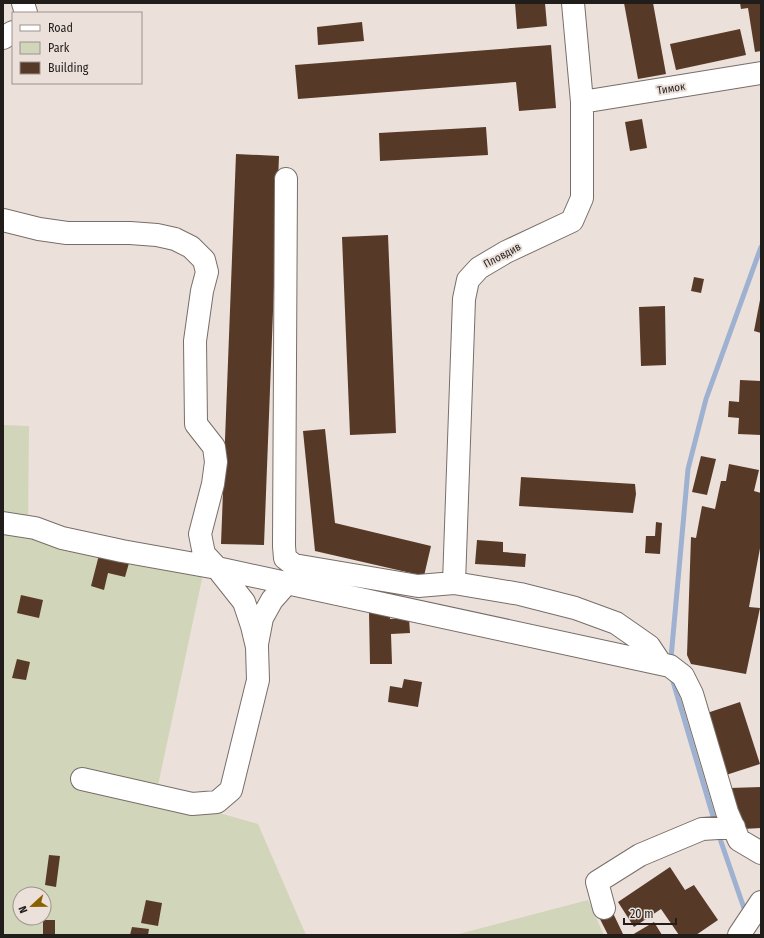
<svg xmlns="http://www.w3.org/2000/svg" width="764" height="938" font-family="'Fira Sans Condensed',sans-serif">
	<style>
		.green { fill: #d1d5b9; fill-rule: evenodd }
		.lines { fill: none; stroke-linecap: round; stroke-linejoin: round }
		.stream { stroke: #9eb1d1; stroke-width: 5 }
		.building { fill: #573928 }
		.minor-casing { stroke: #786e69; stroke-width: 24 }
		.minor { stroke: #fff; stroke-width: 22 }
		.labels { text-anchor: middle; stroke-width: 4; stroke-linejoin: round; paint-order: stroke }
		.street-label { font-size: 11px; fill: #211d1b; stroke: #ece0da }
	</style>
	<rect width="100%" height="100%" fill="#ece0da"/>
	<path class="green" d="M3,425L29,426L28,527L205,565L156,795L258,824L306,935H3ZM20,894H44V918H20Z
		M588,900L604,935H455Z"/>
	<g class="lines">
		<path class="stream" d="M671,658L688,469L706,399L761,247
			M672,678L715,823
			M718,833L746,914"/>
	</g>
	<path class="building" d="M515,3H545L547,26L517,29Z
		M624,3H653L666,74L638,79Z
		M740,3H761V51L755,52L748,8L741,9Z
		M362,22L364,41L318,45L317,27Z
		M740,29L746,55L676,70L670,44Z
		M551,45L556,108L519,111L516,82L298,99L295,65Z
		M642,119L647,148L630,151L625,122Z
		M486,127L488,155L380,161L379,133Z
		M236,154L279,156L264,545L221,544Z
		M388,235L396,433L350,435L342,237Z
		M694,277L704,279L701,293L691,291Z
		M760,300H761V333L754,331Z
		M665,306L666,365L641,366L639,307Z
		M740,380L761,381V435L738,434L739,418L728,417L729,401L739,402Z
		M325,429L335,523L431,546L424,576L315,551L303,431Z
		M701,456L716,459L707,495L692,492Z
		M729,464L759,470L754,491L761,493V543L749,607L760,608L746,674L691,664L687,655L691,537L696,538L702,506L715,509L721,481H726Z
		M521,477L635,484L636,494L633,513L519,506Z
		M656,522L662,523L660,554L645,553L646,536H655Z
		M477,540L503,542V552L526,554L525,567L475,564Z
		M99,555L129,563L125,577L108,573L104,590L91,586Z
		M21,595L43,600L39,618L17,613Z
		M390,611V619L409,618L410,633L391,634L392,664H370L369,612Z
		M17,659L30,662L26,680L12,678Z
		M404,679L422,682L418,707L388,702L390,686L402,688Z
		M740,702L760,764L726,775L707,713Z
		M761,787V828L743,829L730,788Z
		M49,855L60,856L56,887L45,885Z
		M670,867L685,890L694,885L718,920L696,935H679L661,909L634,927L618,902Z
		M146,900L162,903L158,926L141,923Z
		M612,911L623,934L621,935H608L599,917Z
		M43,920H55V935H43Z
		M654,922L662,935H632Z
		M132,927L149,929L148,935H130Z"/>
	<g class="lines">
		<g class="minor-casing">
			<path id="minor" d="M23,3L26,13
				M3,38L13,32
				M582,102L761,73
				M286,179L284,546L285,558L294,565L418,586L454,583L520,594L575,608L616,623L649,646L661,664
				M3,220L39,229L67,233H130L157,235L175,239L191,247L204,260L207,272L202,291L195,341L196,424L214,447L216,462L213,484L200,534L204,554L217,568L244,602L252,626L257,647L258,680L231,790L217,802L192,804L82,779
				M3,523L35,528L62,538L122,551L217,568L670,666L683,676L692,694L727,812L739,840L761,853
				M454,583L464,299L468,280L479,268L506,252L572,221L582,198V102L573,3
				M257,644L262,618L272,600L287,583
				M604,908L597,882L640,855L702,829L734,827
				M739,935L761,902"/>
		</g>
		<use href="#minor" class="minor"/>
	</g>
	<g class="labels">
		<g class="street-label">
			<text transform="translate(671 88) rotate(-9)" y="4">Тимок</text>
			<text transform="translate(502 255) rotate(-28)" y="4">Пловдив</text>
		</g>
	</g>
	<rect width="764" height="938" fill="none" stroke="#211d1b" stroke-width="8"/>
	<rect x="12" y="12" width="130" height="72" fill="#ece0da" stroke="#9b928e"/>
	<rect x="20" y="25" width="20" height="6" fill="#ffffff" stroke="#9b928e"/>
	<text x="48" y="32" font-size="12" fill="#211d1b">Road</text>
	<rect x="20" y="42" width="20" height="12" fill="#d1d5b9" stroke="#9b928e"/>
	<text x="48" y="52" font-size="12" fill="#211d1b">Park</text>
	<rect x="20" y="62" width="20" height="12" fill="#573928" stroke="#9b928e"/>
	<text x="48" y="72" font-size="12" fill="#211d1b">Building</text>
	<g transform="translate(32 906) rotate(248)"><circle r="19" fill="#ece0da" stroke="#9b928e"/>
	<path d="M0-3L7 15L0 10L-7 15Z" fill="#8a6101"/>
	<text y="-6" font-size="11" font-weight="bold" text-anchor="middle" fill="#211d1b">N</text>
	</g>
	<path d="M624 918v6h52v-6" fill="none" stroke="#211d1b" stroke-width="2"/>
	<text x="630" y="918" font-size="12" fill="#211d1b" stroke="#ece0da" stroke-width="3" paint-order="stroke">20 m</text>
</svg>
